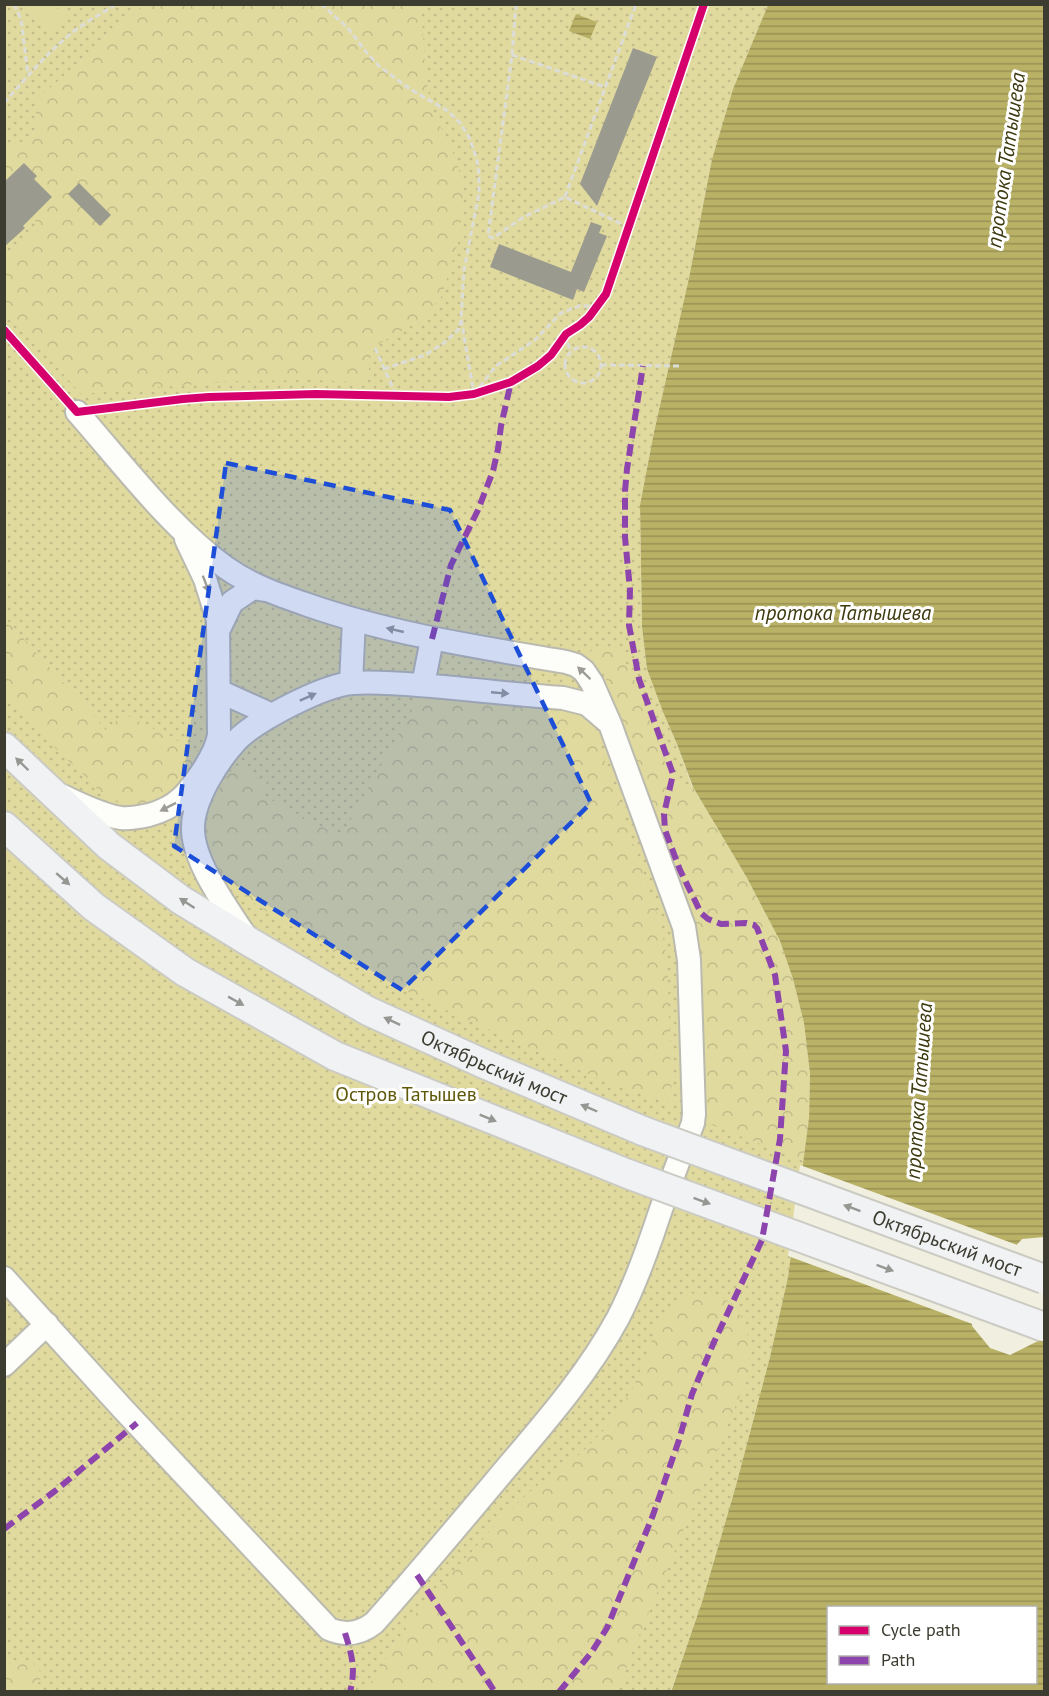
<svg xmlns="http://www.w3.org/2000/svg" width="1049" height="1696" font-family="'PT Sans',sans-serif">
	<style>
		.grass { fill: url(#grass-dots) }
		.forest { fill: url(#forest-crowns) }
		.pitch { fill: #e0da9f }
		.water { fill: url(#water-rules); fill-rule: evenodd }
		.pier { fill: #f0efe0 }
		.building { fill: #9b9a8e }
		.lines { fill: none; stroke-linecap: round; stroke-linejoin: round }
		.minor-casing { stroke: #bbbaae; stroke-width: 26 }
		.major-casing { stroke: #cbcbc3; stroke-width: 32 }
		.path { stroke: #ddddd8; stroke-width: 3; stroke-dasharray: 6 3; stroke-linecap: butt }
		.minor { stroke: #fdfdfa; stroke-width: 22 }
		.major { stroke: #f0f2f4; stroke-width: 28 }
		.major-bridge-casing { stroke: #cbcbc3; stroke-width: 32; stroke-linecap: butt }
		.major-bridge { stroke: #f0f2f4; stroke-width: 28 }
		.quiet { stroke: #8e44ad; stroke-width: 6; stroke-dasharray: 12 6; stroke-linecap: butt }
		.cycleway-casing { stroke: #fff; stroke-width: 11 }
		.cycleway { stroke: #d6006c; stroke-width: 8 }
		.oneway { fill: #9d9c96 }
		.oneway2 { fill: #969792 }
		.marked { fill: #1d4ed8; fill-opacity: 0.2; stroke: #1d4ed8; stroke-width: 4.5; stroke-dasharray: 12 8; stroke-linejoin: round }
		.labels { text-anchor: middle; stroke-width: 6; stroke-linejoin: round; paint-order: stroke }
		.street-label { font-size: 20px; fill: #3d3c31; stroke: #fff }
		.park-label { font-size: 20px; fill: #5f580a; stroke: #fff }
		.water-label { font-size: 21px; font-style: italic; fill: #3e3a0f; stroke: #fff }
	</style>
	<defs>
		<pattern id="grass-dots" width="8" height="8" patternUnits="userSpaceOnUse" patternTransform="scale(1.5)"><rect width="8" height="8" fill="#e0da9f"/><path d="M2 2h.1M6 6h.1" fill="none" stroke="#c1bc89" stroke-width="1.8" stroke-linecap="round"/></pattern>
		<pattern id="forest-crowns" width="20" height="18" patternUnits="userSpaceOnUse" patternTransform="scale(1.5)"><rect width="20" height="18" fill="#e0da9f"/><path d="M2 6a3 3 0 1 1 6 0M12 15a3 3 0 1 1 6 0" fill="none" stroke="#c1bc89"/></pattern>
		<pattern id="water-rules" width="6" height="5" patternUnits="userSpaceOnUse" patternTransform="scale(1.5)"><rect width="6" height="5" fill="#b9b165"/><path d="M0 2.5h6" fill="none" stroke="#989154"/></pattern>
	</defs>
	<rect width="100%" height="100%" fill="#f0efe0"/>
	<path class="grass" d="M5,5H768L733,89L712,159L689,278L654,432L640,505L642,627L647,669L663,712L677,744L809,1118L788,1277L770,1357L735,1489L702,1602L671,1691L5,1692Z"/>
	<path class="forest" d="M145,5H421L426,80L431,105L439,124L450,144L459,170L463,191L460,236L441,298L418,322L373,347L369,358V372L363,380L358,382L310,380L234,381L81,394L5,309V261L41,227L5,187L4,148L35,137L37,99Z
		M5,618L106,730L124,714L204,754C194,768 183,786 168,796C153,805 131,807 115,800C102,795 92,783 83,774C55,749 30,723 5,696Z
		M605,647L617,649L622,654L649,717L665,762L680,781L693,787L747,878L780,941L793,979L804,1023L810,1074L809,1118L803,1161L702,1121L681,890L607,681L602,669L590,661L583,653Z
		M420,696L566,712L581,719L597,737L661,926L667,960L672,1103C651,1096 629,1090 607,1082C580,1071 554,1058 528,1047C475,1023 422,1000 371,973C349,962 329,949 308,936C282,921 233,894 216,869C194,835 212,792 236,765L267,783L264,796L341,837Z
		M688,1293L718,1295L734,1305L747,1327L749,1348L747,1379L631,1655L618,1691H365L417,1612L501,1519L534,1488L580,1454L606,1428L632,1390L649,1350L656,1327L668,1309Z
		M17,1660C39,1661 48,1673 33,1691H5V1666Z"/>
	<path class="pitch" d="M24,5H53L67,16L54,32L23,6Z"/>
	<path class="water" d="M768,5H1044V1237L1022,1239L976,1291L972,1326L990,1348L1010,1355L1044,1338V1691L671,1692L702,1602L735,1489L770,1357L788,1277L809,1118L810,1074L804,1023L793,979L780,941L747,878L693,787L677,744L663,712L647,669L642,627L640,505L654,432L689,278L712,159L733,89ZM828,1608H1036V1682H828Z
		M576,14L597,22L590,39L569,31Z"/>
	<path class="pier" d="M800,1165L1020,1246L979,1293L975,1325L788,1256Z"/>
	<path class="building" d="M633,48L657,57L597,206L580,184Z
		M24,163L37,176L34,179L52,197L23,226L25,228L4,247V182Z
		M79,183L111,215L100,226L68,194Z
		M591,222L602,226L599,233L607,236L584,292L577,289L573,300L490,267L499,244L571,272Z"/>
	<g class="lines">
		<g class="minor-casing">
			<path id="minor" d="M219,629L232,602L253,588L265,590
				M351,683L354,620
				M423,685L432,639
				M219,691L272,715
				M60,795C79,803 100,815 121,818C130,819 140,817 149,815C178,807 188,793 204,769C211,758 217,748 219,735L218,620L205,579L186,539
				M248,940C229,910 194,865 193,830C192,801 217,762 236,741C256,720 324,685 353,683C383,681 414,685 444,687C484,691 523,695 563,698L587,704L607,721
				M4,1278L123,1409L329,1629C345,1636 360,1634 374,1623C416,1576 457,1527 498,1478C541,1427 586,1377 618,1318C634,1287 646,1254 657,1221C668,1188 681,1155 693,1123L694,1114L689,960L684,927L610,724L592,683L584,671L576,665L566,662C478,647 391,634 308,605C279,595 250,585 225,567C170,527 122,463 77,412
				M4,1365L47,1324"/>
		</g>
		<g class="major-casing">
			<g id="major">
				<path id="s1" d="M4,747L109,846L181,900L248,941L368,1011L482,1063L643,1131"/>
				<path d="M4,826L94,907L185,972L335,1056L628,1174"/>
			</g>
		</g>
		<path class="path" d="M14,4L21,19L28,75
			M321,4L347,27L367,53L379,66L410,89L448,111L461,124L470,139L477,160L479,174V193L464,270L461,319L474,394
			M516,4L512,55L488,236L493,238L522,218L565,197L628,227
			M512,55L605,87
			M4,103C27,77 49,50 77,29C89,20 103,13 116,4
			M565,197L636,4
			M566,334L570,352
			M565 365a18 18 0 1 1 36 0a18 18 0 1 1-36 0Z
			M375,348L396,395
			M601,365L682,366
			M384,369L425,355L444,343L458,330L461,321
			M474,394L496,366L535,340L561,313L579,306H599"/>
		<use href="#minor" class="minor"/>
		<use href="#major" class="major"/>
		<g class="major-bridge-casing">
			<g id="major-bridge">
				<path id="s2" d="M643,1131L1044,1279"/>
				<path d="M628,1174L1044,1327"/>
			</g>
		</g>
		<use href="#major-bridge" class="major-bridge"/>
		<path class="quiet" d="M432,639L451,565L478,510L493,471L498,449L501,426L511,382
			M4,1529L55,1491L137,1423
			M417,1575L495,1692
			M345,1633C352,1656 356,1668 350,1692
			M559,1692L591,1653L607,1628L653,1515L679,1440L692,1394L714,1342L762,1240L780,1139L786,1051L775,975L757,928L754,925L746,923L721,924L708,919L701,913L680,870L665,830L664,814L673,774L639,679L629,625L630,590L625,537V491L627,469L643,366"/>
		<g class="cycleway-casing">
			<path id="cycleway" d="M4,330L77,412L183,399L209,397L316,394L449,397L474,394L511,382L538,366L551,355L566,334L580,325L589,317L606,294L704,4"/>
		</g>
		<use href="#cycleway" class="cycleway"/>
	</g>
	<defs><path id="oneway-solid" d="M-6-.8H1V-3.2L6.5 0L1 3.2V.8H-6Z" transform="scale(1.5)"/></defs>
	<g class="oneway">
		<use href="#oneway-solid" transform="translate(206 584) rotate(69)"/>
		<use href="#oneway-solid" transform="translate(395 630) rotate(-167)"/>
		<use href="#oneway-solid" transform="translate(584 673) rotate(-136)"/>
		<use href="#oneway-solid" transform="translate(500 693) rotate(5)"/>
		<use href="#oneway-solid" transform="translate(308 697) rotate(-24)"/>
		<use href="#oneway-solid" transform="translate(168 807) rotate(153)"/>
	</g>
	<g class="oneway2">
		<use href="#oneway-solid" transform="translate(22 764) rotate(-136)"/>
		<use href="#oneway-solid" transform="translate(63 879) rotate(41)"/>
		<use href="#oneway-solid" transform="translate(187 903) rotate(-147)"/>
		<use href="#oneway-solid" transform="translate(236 1001) rotate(29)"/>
		<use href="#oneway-solid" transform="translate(392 1021) rotate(-155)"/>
		<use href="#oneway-solid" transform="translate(589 1108) rotate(-157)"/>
		<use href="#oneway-solid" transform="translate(488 1118) rotate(22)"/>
		<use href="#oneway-solid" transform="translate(702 1201) rotate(20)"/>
		<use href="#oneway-solid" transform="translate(852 1208) rotate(-160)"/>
		<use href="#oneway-solid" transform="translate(885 1268) rotate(20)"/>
	</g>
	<path class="marked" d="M226,463L450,510L591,803L402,990L174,846Z"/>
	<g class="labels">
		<g class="street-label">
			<text dy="7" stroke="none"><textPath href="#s1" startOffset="590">Октябрьский мост</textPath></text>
			<text dy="7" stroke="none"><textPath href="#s2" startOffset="324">Октябрьский мост</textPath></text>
		</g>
		<g class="park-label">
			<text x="406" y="1101">Остров Татышев</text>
		</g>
		<g class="water-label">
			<text transform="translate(1006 160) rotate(-82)" y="7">протока Татышева</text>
			<text x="843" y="620">протока Татышева</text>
			<text transform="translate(919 1091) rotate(-86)" y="7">протока Татышева</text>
		</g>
	</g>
	<rect width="1049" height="1696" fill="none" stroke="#3d3c31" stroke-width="12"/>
	<rect x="827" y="1606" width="210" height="78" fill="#ffffff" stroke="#b1b1ad" stroke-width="1.5"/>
	<rect x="839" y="1626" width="30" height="9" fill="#d6006c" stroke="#b1b1ad" stroke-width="1.5"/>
	<text x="881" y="1636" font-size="18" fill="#3d3c31">Cycle path</text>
	<rect x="839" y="1656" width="30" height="9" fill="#8e44ad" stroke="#b1b1ad" stroke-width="1.5"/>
	<text x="881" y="1666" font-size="18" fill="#3d3c31">Path</text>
</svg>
